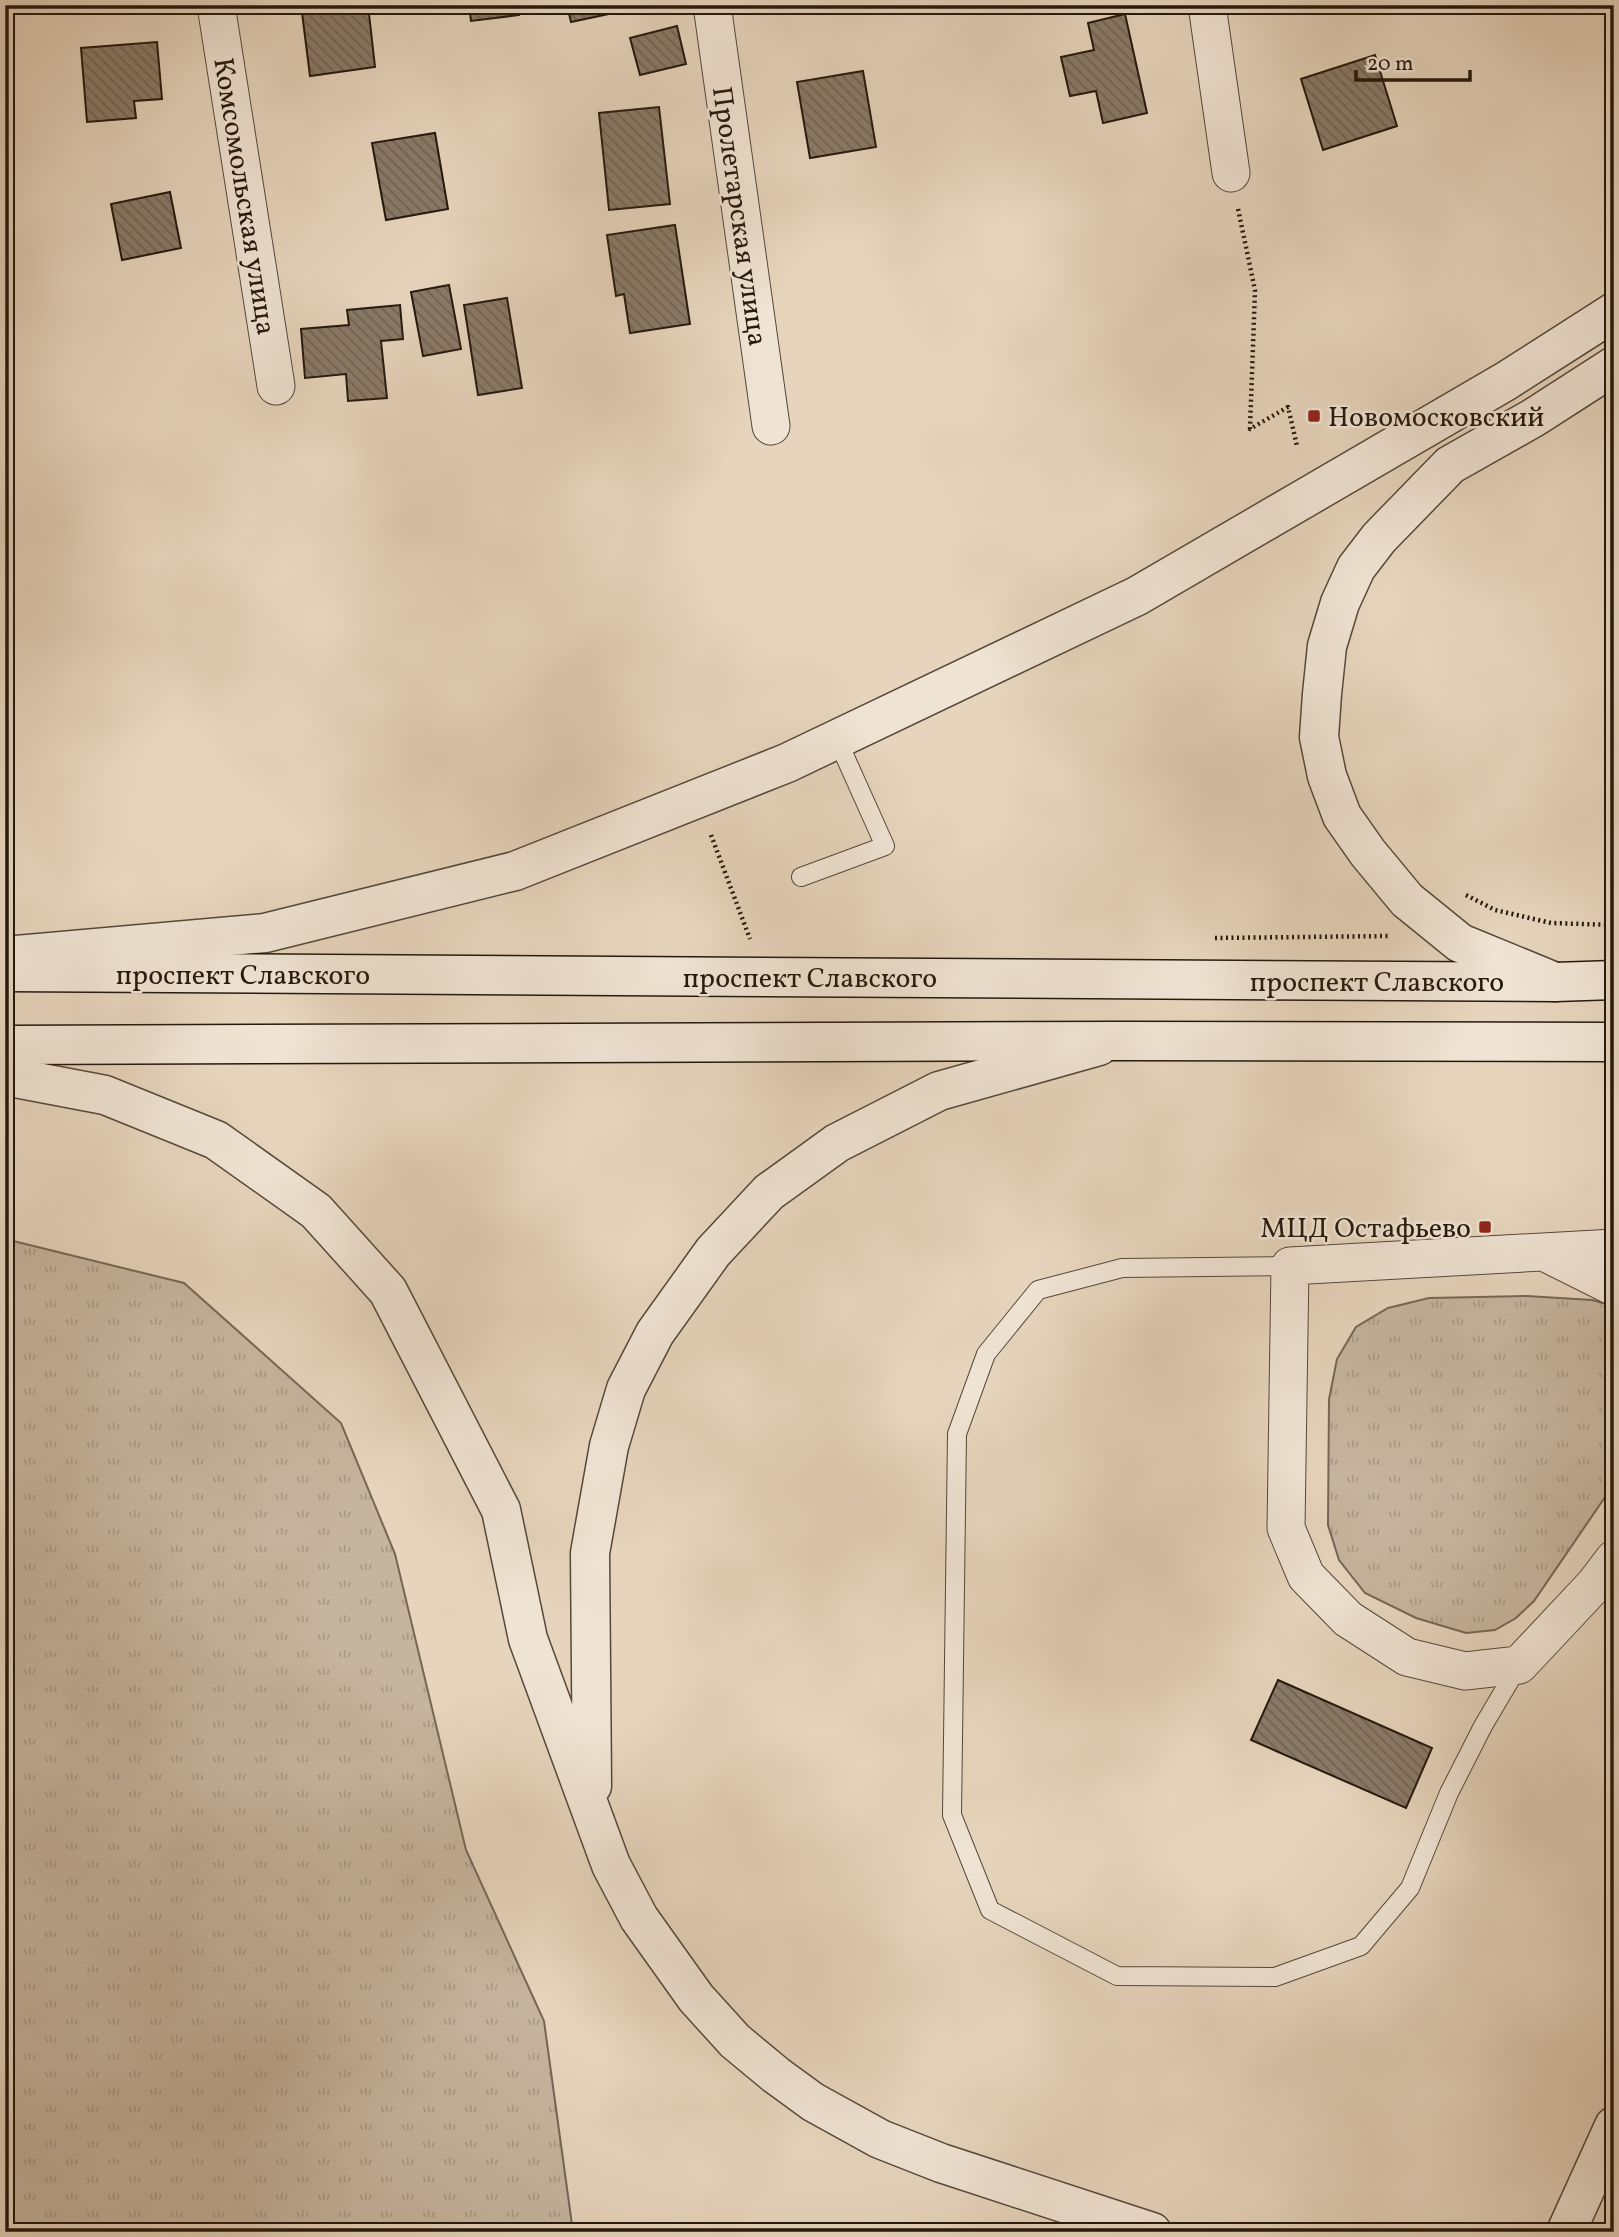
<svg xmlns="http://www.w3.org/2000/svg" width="1619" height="2237" font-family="Vollkorn,serif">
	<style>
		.grass { fill: url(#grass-tufts); stroke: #756656; stroke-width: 2 }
		.building { fill: url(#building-back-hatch); stroke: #25190d; stroke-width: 2 }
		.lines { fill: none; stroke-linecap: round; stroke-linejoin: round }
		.service-casing { stroke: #554839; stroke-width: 20 }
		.minor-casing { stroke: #554839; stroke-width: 39 }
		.tertiary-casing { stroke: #554839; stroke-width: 41 }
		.secondary-casing { stroke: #25190d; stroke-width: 41 }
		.path { stroke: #25190d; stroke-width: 4.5; stroke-dasharray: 2 3.5; stroke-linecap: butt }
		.service { stroke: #efe3d3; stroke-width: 18 }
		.minor { stroke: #efe3d3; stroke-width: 37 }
		.tertiary { stroke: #efe3d3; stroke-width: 38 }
		.secondary { stroke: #efe3d3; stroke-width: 38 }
		.poi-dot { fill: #8f2418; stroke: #efe3d3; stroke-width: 2.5 }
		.labels { text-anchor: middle; stroke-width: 5; stroke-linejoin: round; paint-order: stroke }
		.street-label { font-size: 28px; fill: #25190d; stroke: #efe3d3 }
		.poi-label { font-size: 28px; fill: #25190d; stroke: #efe3d3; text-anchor: start }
	</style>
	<defs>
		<pattern id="grass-tufts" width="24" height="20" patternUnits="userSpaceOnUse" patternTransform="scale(1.75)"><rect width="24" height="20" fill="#c5b49e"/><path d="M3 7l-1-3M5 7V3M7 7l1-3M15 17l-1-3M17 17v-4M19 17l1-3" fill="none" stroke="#a99a87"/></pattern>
		<pattern id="building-back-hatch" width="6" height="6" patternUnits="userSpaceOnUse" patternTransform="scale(1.75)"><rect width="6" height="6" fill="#897a68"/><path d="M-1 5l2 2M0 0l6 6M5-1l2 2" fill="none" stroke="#706354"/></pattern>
	</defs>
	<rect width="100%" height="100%" fill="#e6d4bc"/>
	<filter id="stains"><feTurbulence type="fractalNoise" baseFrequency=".00286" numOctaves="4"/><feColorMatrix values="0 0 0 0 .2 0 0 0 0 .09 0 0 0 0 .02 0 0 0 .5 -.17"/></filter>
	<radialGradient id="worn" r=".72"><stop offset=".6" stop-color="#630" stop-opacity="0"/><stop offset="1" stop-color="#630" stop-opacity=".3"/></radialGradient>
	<path class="grass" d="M5,1239L184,1283L341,1423L395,1554L466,1850L544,2021L573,2232H5Z
		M1527,1296L1592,1300L1614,1306V1484L1534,1601L1516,1618L1495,1630L1466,1633L1416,1618L1365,1593L1339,1560L1328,1525L1329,1399L1337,1359L1356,1327L1388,1308L1429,1298Z"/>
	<path class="building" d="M301,5H368L375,67L310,76Z
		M469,5H517L519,15L471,21Z
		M567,5H651L571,22Z
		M1125,14L1147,113L1103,123L1096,91L1070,96L1061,57L1094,50L1088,23Z
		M677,26L686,64L640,75L630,38Z
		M157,42L162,99L134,101L136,118L87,122L81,48Z
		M1375,55L1397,126L1323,150L1301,79Z
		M863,71L876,147L810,158L797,82Z
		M659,107L670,204L609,210L599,113Z
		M435,133L448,209L386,220L372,143Z
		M170,192L181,248L122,260L111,204Z
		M675,225L690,324L630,333L624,294L616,296L607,235Z
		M449,285L461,349L423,356L411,292Z
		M507,298L522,388L478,395L464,305Z
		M400,305L403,339L381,341L387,398L348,401L346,374L305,378L301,329L349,325L347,310Z
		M1278,1680L1432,1748L1406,1808L1251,1740Z"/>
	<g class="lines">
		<g class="service-casing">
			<path id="service" d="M801,877L885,846L837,739
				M1290,1266L1122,1268L1038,1290L986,1354L957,1434L952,1815L990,1910L1117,1976L1275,1977L1361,1946L1410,1888L1449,1793L1483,1726L1519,1665"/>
		</g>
		<g class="minor-casing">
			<path id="minor" d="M216,5L276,386
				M712,5L771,426
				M1207,5L1231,173
				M1614,1248L1290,1266L1286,1528L1306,1576L1348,1619L1407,1657L1465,1671L1519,1665L1595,1584L1614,1559
				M1546,1253L1614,1287"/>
		</g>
		<g class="tertiary-casing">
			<path id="tertiary" d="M5,956L265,933L515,871L787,763L1137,596L1506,381L1614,312
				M1555,982L1460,943L1407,900L1368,853L1342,816L1327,776L1319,737L1322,694L1327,646L1340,603L1356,568L1379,538L1450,465L1533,418L1614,366
				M5,1076L105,1095L216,1140L316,1211L388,1291L501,1510L528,1639L611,1865L639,1918L696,1998L735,2041L776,2075L813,2102L880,2139L941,2163L1152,2232
				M592,1786L590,1553L609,1446L626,1389L655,1333L713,1252L769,1192L837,1143L939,1091L1099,1046
				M1566,2232L1614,2126"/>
		</g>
		<g class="secondary-casing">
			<path id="secondary" d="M5,972L1555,982L1614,980
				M5,1045L1119,1041L1614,1042"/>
		</g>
		<path class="path" d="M1238,209L1255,290L1250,429L1288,407L1297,446
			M711,835L750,939
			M1466,895L1495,910L1551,923L1614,925
			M1215,938L1388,936"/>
		<use href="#service" class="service"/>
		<use href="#minor" class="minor"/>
		<use href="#tertiary" class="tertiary"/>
		<use href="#secondary" class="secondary"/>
	</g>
	<g class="poi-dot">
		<rect x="1307" y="409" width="14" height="14" rx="3.5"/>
		<rect x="1478" y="1220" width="14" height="14" rx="3.5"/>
	</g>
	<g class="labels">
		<g class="street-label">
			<text transform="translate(246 196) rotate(81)" y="10">Комсомольская улица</text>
			<text transform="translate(741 216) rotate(82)" y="10">Пролетарская улица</text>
			<text x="243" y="984">проспект Славского</text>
			<text x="810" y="987">проспект Славского</text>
			<text x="1377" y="991">проспект Славского</text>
		</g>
		<g class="poi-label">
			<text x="1328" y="426">Новомосковский</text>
			<text x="1471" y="1237" text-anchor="end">МЦД Остафьево</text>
		</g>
	</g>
	<rect width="1619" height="2237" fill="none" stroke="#e6d4bc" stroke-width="28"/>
	<rect x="7" y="7" width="1605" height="2223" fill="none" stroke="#25190d" stroke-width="3.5"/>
	<rect x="14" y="14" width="1591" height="2209" fill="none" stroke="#25190d" stroke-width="2"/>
	<path d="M1356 70v10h114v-10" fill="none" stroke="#25190d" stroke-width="3.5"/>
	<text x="1367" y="70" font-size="21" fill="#25190d" stroke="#efe3d3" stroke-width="5" paint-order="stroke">20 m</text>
	<rect width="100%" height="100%" filter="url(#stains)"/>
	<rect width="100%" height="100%" fill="url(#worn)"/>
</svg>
